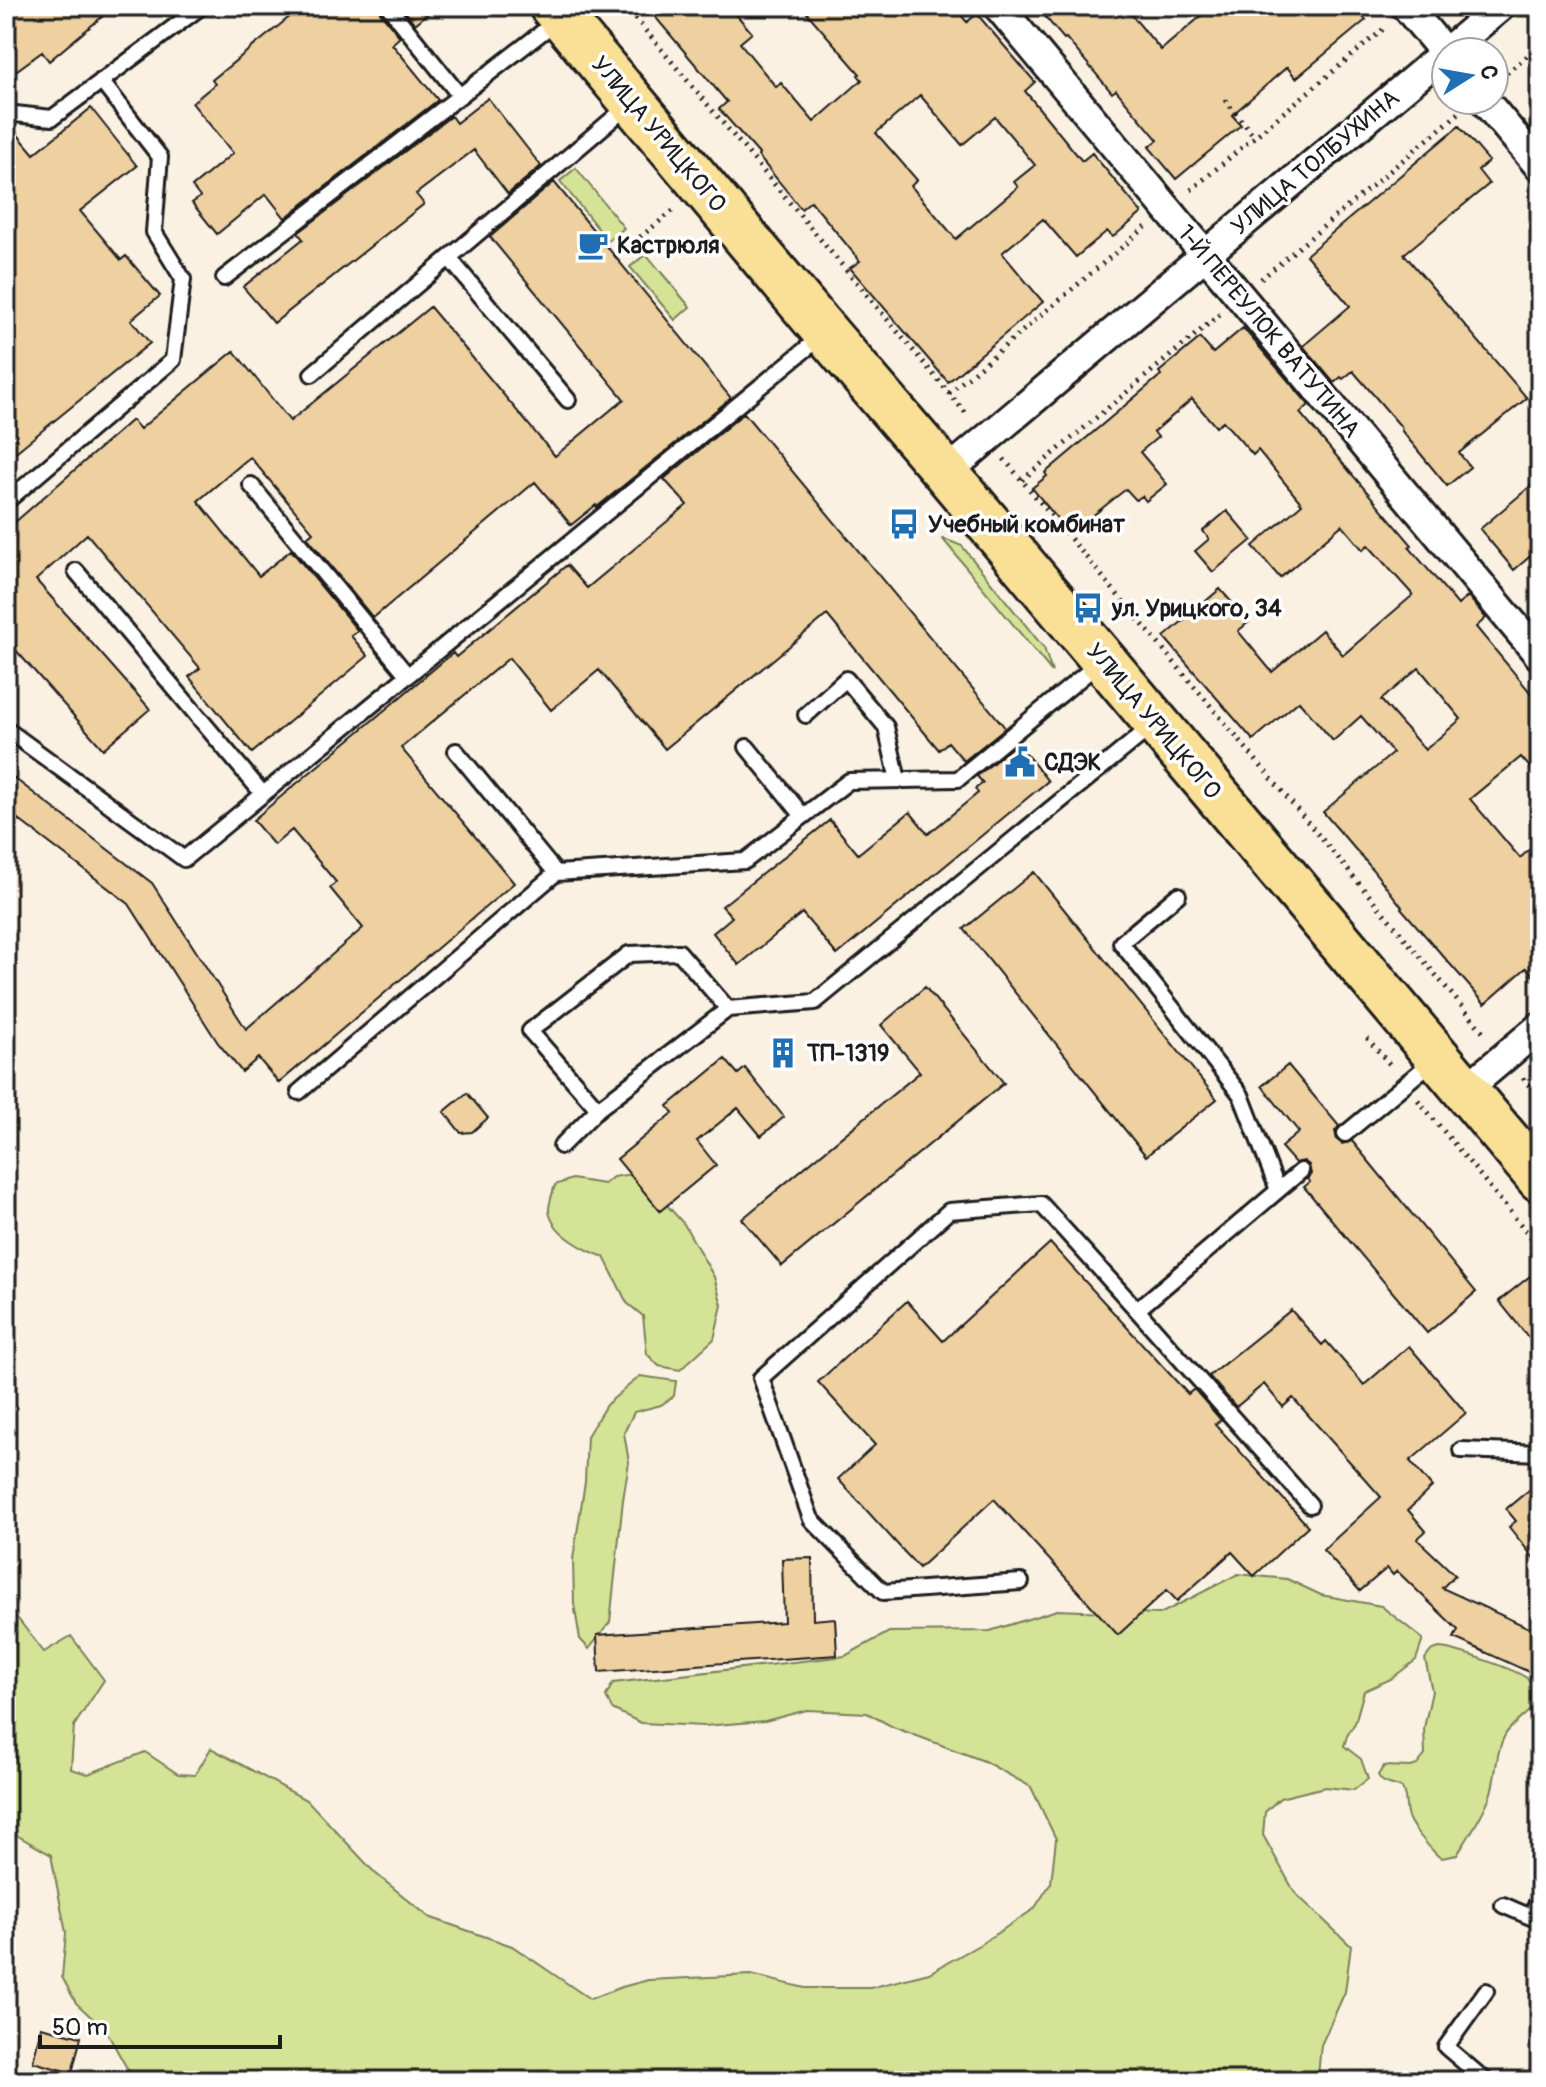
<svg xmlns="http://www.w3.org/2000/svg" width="1546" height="2087" font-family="Pangolin,sans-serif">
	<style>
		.green { fill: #d4e396; stroke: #788059; stroke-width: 2 }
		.building { fill: #eed0a1; stroke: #1c1c1c; stroke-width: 2; fill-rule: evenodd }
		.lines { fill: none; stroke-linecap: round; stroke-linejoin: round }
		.service-casing { stroke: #1c1c1c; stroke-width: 20 }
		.minor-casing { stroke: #1c1c1c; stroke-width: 34 }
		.primary-casing { stroke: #1c1c1c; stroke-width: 50 }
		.path { stroke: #1c1c1c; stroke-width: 5; stroke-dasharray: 2 6; stroke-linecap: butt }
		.service { stroke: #fff; stroke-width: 14 }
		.minor { stroke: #fff; stroke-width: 28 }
		.primary { stroke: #fadf96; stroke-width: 44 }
		.labels { text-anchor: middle; stroke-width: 7; stroke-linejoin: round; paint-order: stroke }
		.street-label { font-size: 24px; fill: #1c1c1c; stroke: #fff }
		.poi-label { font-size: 24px; font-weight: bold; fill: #1c1c1c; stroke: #fff; text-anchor: start }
	</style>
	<rect width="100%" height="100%" fill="#faf1e3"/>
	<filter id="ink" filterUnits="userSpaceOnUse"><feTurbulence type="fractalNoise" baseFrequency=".0125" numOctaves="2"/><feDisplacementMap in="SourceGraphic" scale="16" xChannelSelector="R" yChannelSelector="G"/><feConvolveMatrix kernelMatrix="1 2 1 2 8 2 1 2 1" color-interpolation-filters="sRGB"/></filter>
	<g filter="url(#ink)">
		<path class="green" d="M576,168L624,228L608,241L560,181Z
			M646,254L690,307L675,320L630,267Z
			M942,538L962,546L1044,648L1052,672Z
			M638,1173L684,1224L714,1277L722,1305L714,1339L680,1370L659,1366L647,1354L643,1316L627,1303L604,1257C585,1250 551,1233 549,1210C549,1202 553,1192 555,1185L572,1179L604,1184L613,1177Z
			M640,1376L676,1381L674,1396L661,1405L634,1412L624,1433L629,1462L623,1500L610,1622L589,1649L580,1639L574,1604L573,1559L585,1482L587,1436L606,1405Z
			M1238,1574L1287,1579L1321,1595L1381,1606L1423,1639L1416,1660L1391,1679L1364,1691L1355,1723L1347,1736L1344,1746L1361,1759L1368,1779L1354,1790L1325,1787L1280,1798L1265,1812L1263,1835L1295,1893L1351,1946L1345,1992L1321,2045L1318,2076L1360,2073L1362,2081H145L128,2070L106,2031L76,2003L62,1977L66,1933L51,1855L6,1829V1610L18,1619L44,1652L71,1636L104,1680L74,1726L71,1769L88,1774L145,1752L178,1774L195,1775L211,1748L308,1801L375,1873L429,1917L512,1946L590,1999L622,1987L648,1980L751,1975L805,1988H870L929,1973L979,1945L1034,1909L1051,1883L1056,1839L1031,1787L984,1761L893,1727L867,1713L807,1710L765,1721L704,1726L641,1723L612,1709L606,1696L613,1683L845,1656L889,1632L990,1631L1057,1610L1160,1614Z
			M1439,1648C1453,1648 1521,1671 1529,1680C1534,1685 1535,1692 1537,1698C1531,1715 1514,1720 1505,1735C1495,1753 1497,1776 1490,1796C1482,1817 1469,1836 1457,1855L1442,1858L1438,1856C1429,1847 1409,1825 1407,1814C1405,1804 1407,1798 1402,1788C1393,1784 1382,1785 1378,1775L1384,1766L1411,1767L1417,1765L1425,1755L1424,1728L1432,1691L1425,1659L1431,1651Z"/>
		<path class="building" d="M6,6H115L49,61L42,52L6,78Z
			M303,6H378L380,12L400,37L392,44L438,100L285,218L266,194L217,234L192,203L200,197L192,187L233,153L192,103L215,84L212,80Z
			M401,6H437L415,24Z
			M646,6H729L752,33L740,43L776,87L781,83L814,122L862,80L858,75L860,74L801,6H953L967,22L977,14L1035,82L1025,91L1082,161L1092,153L1142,213L1113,237L1107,231L1076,257L1043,219L1002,253L1043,302L948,382L850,268L860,261L811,201L801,209L790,195L758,156L759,154L719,109L727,102ZM920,95L962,145L995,117L1035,165L1014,182L1018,187L956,239L911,186L917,180L876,133Z
			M1036,6H1124L1161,50L1213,6H1354L1366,20L1296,78L1287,67L1232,115L1241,125L1176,179L1149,147L1158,140L1116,90L1112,93L1066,38L1064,39Z
			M488,98L541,166L508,194L474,150L416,194L424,204L274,323L243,287L303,239L298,233L451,116L456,123Z
			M91,108L137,166L80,211L121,260L126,256L160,296L131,320L150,343L6,460V123H8L34,154Z
			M1459,126L1489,161L1478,170L1489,184L1404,254L1527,398L1459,453L1470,467L1447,486L1401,430L1402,428L1353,371L1343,379L1341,377L1334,383L1303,346L1350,306L1306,255Z
			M554,182L731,398L597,507L596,505L571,525L535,482L373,618L307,537L313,532L250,457L198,501L259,576L291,550L358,631L351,636L368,656L252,753L189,677L200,668L87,534L36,580L150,709L103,749L6,639V530L132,420L140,429L234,351L290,421L430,307L555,456L624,399L490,237Z
			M1243,328L1309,405L1300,413L1412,545L1409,547L1458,605L1468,596L1486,618L1476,627L1540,704V779L1521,757L1470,799L1520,858L1540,840V983L1526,968L1485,1004L1401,908L1402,907L1368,864L1323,812L1393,753L1361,716L1333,741L1299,701L1253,740L1164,637L1220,589L1249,622L1238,631L1272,672L1322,630L1343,655L1413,595L1368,545L1363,550L1342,525L1280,578L1253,546L1302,504L1258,450L1253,455L1223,421L1216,427L1192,399L1154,432L1158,437L1140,452L1167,484L1146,501L1142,496L1136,500L1126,489L1070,534L1032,488L1047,476L1045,473L1161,375L1159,372L1200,338L1213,353ZM1419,668L1461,719L1425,750L1381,700Z
			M744,413L1003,725L1005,728L964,761L948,742L939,750L827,615L665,749L599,670L551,710L509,658L401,748L514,883L279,1083L258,1058L242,1072L218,1043L129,904L6,810V772L152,883L246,1029L363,928L330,888L336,882L292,830L274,845L253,820L453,653L456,657L567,565L587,588L687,505L664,479Z
			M1540,478V548L1514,570L1480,529Z
			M1227,511L1252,540L1213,572L1195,551L1209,539L1203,531Z
			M1017,743L1048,781L837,955L802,913L739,965L713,933L732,917L722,906L830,820L858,854L910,812L928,834L978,793L975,789L983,783L977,776Z
			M1034,872L1217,1099L1146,1156L964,929Z
			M925,987L1004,1083L782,1266L742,1219L920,1072L881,1025Z
			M725,1059L738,1074L745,1068L784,1117L761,1136L738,1108L697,1141L716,1165L660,1211L617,1159L673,1113L668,1106Z
			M1288,1065L1339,1126L1335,1131L1337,1140L1342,1144L1352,1141L1476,1292L1427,1333L1304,1187L1310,1182L1307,1179L1311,1174L1309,1165L1304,1161L1295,1163L1281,1147L1299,1132L1262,1086Z
			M467,1093L488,1118L472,1132L461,1133L444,1112Z
			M1050,1243L1188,1394L1194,1389L1221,1420L1215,1424L1308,1526L1254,1576L1232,1552L1177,1601L1167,1590L1118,1635L994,1499L919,1568L838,1479L875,1445L818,1382L907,1301L943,1341Z
			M1540,1268V1352L1499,1301Z
			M1291,1310L1322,1345L1326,1341L1364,1385L1409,1346L1466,1413L1410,1461L1432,1487L1408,1510L1426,1531L1417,1539L1455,1575L1442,1588L1540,1633V1677L1454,1638L1458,1630L1397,1571L1393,1575L1387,1568L1360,1591L1323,1550L1381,1497L1293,1398L1283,1407L1264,1384L1236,1407L1209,1376Z
			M1540,1481V1566L1509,1527L1516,1521L1506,1509Z
			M812,1558L813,1620L835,1618L837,1655L599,1672L597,1635L784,1622L782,1559Z
			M41,2027L81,2037L72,2073L33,2062Z"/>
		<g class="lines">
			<g class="service-casing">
				<path id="service" d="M388,6L460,96
					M6,113L52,118L202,6
					M449,258L568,400
					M224,278L558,20
					M312,374L629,105
					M251,485L408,676
					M6,502L173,360L183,279L154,232L160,157L101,81
					M76,571L263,794
					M806,715L846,679L886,727L898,780
					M6,729L184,859L823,335
					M747,747L803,816
					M456,751L556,873L745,861L849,781L958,779L1099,663
					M1178,895L1121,943L1241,1095L1278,1190
					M299,1092L556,873
					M598,1109L530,1031L629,954L679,952L728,1009
					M1345,1134L1434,1060
					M561,1146L598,1109L728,1009L815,1002L1152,726
					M1301,1171L1137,1310L1310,1505
					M1461,1450L1540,1453
					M1021,1582L883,1592L811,1519L761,1378L949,1211L1041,1204L1137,1310
					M1503,1905L1540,1921
					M1531,1917L1540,1896
					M1486,2081L1446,2047L1486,1991"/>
			</g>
			<g class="minor-casing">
				<path id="minor" d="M998,6L1540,656
					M1406,6L1446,54
					M1484,100L1540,167
					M946,473L1501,6
					M1465,1090L1540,1027"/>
			</g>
			<g class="primary-casing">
				<path id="primary" d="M552,6L826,333L946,473L1540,1179"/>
			</g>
			<path class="path" d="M625,6L969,417
				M1501,78L1540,45
				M1225,100L1255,137
				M1191,190L1386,27
				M615,257L674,210
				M1261,279L1459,113
				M949,393L1146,227
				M1004,459L1485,1034
				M1022,480L1220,314
				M1367,1038L1392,1067
				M1523,1078L1540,1099
				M1418,1100L1540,1248"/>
			<use href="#service" class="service"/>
			<use href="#minor" class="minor"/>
			<use href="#primary" class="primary"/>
		</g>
	</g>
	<defs>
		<g id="cafe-bare" transform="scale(2.4)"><path d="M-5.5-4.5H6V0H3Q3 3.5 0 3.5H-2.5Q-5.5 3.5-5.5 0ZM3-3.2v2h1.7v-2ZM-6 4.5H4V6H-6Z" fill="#1f6fb2" stroke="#fff" stroke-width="2.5" paint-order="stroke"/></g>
		<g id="bus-bare" transform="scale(2.4)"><path d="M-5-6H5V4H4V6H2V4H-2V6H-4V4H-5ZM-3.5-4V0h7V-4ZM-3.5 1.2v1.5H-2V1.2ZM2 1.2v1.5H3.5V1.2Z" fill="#1f6fb2" stroke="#fff" stroke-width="2.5" paint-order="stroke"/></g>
		<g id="civic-bare" transform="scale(2.4)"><path d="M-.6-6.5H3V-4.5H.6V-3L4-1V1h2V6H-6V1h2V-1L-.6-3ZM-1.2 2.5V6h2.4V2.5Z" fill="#1f6fb2" stroke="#fff" stroke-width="2.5" paint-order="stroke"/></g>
		<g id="building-bare" transform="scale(2.4)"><path d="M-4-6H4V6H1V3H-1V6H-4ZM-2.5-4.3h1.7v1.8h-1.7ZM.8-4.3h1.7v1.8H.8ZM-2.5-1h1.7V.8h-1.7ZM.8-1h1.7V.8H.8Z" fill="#1f6fb2" stroke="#fff" stroke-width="2.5" paint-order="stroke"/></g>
	</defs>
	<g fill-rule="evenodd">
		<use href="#cafe-bare" x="593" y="245"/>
		<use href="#bus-bare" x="904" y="524"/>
		<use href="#bus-bare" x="1088" y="608"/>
		<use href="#civic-bare" x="1020" y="762"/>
		<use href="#building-bare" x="783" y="1053"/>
	</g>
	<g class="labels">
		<g class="street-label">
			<text transform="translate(659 134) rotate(50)" y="8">УЛИЦА УРИЦКОГО</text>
			<text transform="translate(1315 162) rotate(-40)" y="8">УЛИЦА ТОЛБУХИНА</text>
			<text transform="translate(1269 331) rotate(50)" y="8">1-Й ПЕРЕУЛОК ВАТУТИНА</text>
			<text transform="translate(1154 721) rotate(50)" y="8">УЛИЦА УРИЦКОГО</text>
		</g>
		<g class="poi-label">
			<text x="617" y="253">Кастрюля</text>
			<text x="928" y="532">Учебный комбинат</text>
			<text x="1112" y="616">ул. Урицкого, 34</text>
			<text x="1044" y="770">СДЭК</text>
			<text x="807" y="1061">ТП-1319</text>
		</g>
	</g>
	<rect width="1546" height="2087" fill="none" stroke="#fff" stroke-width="32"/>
	<rect x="16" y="16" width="1514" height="2055" fill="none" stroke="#1c1c1c" stroke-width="3" filter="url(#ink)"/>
	<g transform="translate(1470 76) rotate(79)"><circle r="38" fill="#ffffff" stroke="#a4a4a4" stroke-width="2"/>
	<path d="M0-6L14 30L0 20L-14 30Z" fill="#1f6fb2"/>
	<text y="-12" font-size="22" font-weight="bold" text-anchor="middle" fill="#1c1c1c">С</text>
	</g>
	<path d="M40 2035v12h240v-12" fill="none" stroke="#1c1c1c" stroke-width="4"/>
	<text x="52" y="2035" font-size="24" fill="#1c1c1c" stroke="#ffffff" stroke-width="6" paint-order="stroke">50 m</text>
</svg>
